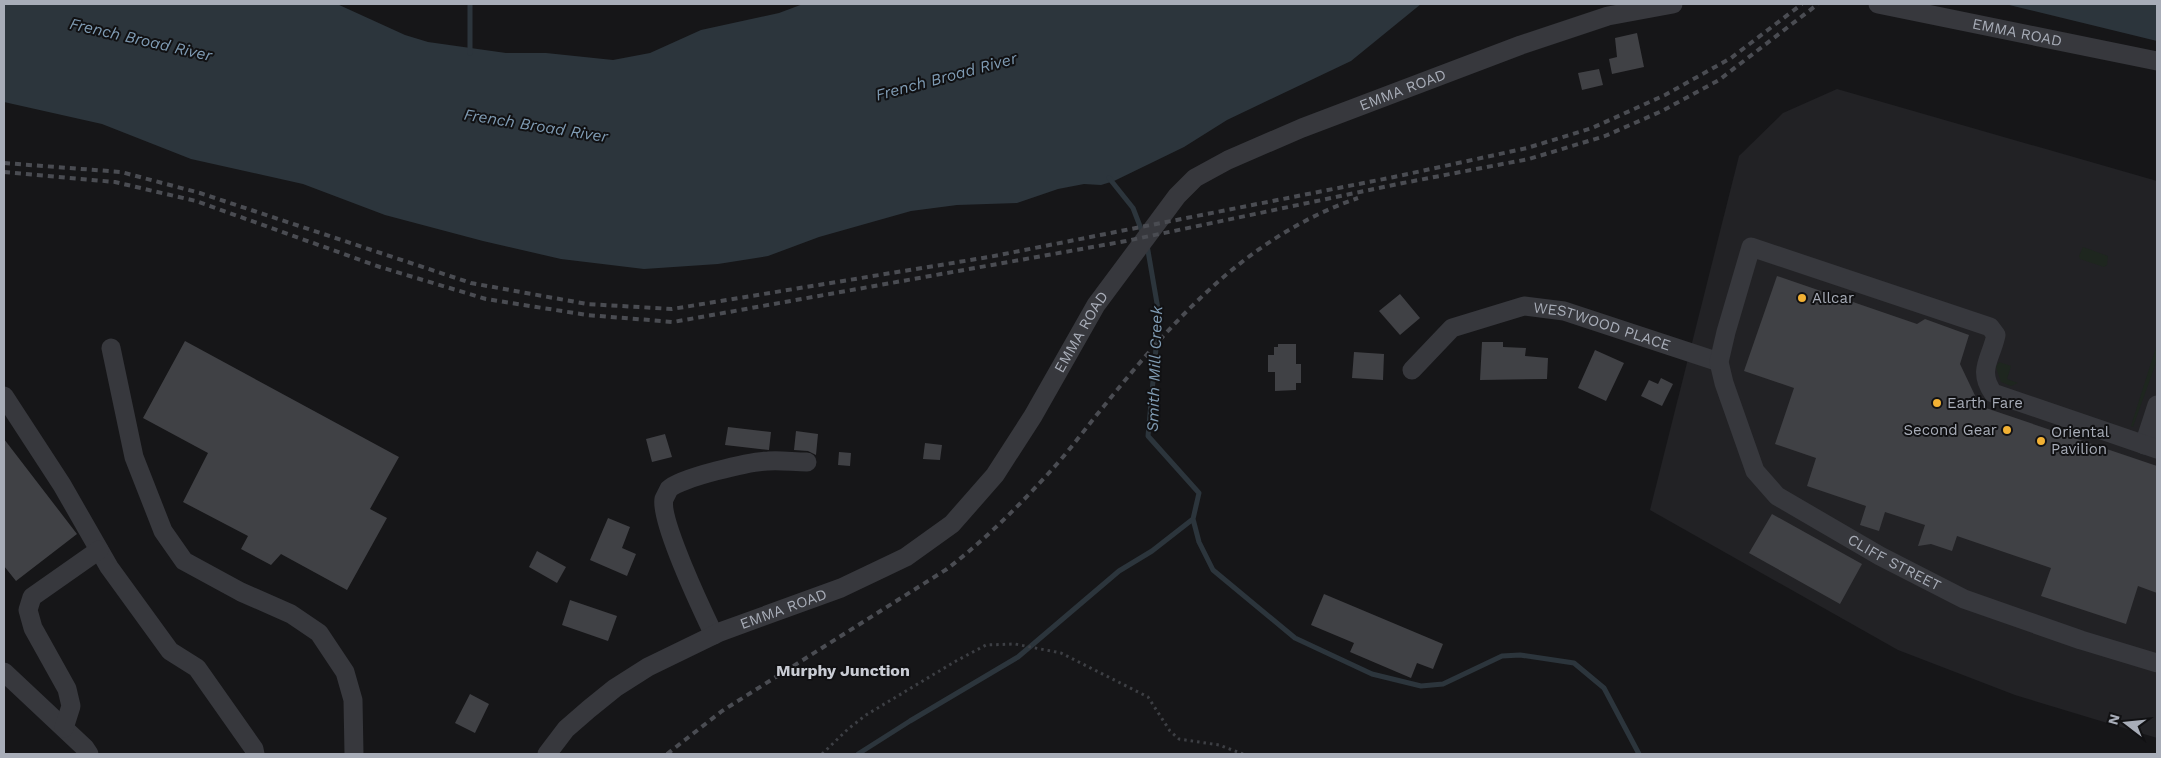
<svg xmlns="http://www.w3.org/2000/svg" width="2161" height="758" font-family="'Work Sans',sans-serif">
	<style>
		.built { fill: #222225 }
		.green { fill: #1e261f }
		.water { fill: #2c353c }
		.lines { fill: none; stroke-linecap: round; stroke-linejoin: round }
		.stream { stroke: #2c353c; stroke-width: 5 }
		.building { fill: #404145 }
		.path { stroke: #3d3f44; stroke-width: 3; stroke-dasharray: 2.5 4; stroke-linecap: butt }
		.minor { stroke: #37383d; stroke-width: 19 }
		.rail { stroke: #4a4c52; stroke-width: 4; stroke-dasharray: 6 5; stroke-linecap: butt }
		.poi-dot { fill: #f2b134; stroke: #111113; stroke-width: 2 }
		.labels { text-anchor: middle; stroke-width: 4; stroke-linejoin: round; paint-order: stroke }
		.street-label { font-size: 15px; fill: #a8adb8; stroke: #111113 }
		.poi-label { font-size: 15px; fill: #a8adb8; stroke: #111113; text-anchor: start }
		.water-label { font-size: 16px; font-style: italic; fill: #7f9bb3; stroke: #111113 }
		.neighbourhood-label { font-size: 16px; font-weight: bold; fill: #c9ccd4; stroke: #111113 }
	</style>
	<rect width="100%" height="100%" fill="#161618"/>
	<path class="built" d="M1837,89L2157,181V738L2015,695L1898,650L1650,510L1739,156L1783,113Z"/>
	<path class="green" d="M2083,247L2108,256L2107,265L2104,267L2080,259L2079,256Z
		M2157,344V360L2133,427L2131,426Z
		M1999,362L2011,366L2007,379L2018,383L2011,386L2001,382L1996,367Z"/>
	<path class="water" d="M4,4H337L405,35L428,42L506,53H546L613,60L650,53L701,30L779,13L803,4H1421L1351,61L1227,120L1184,147L1114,181L1101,185L1084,184L1058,189L1017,203L957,205L911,211L819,237L768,256L718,264L644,269L561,259L483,241L385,215L303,184L191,159L102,124L4,102Z
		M2005,4H2157V41Z"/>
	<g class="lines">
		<path class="stream" d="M470,53V4
			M1109,178L1133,208L1143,234
			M1147,245L1159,315L1148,436L1199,493L1193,519L1199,542L1213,570L1295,638L1372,674L1421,686L1443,684L1502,656L1520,655L1574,663L1604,688L1639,754
			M858,754L910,721L1018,657L1119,571L1152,551L1193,519"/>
	</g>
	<path class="building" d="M1637,33L1644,67L1612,74L1609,59L1617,57L1615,38Z
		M1599,69L1603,85L1582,90L1578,73Z
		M1777,276L1917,324L1925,319L1969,335L1960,364L1980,406L2157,466V593L2138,586L2126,624L2041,596L2051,568L1957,536L1952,551L1931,544L1918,546L1925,525L1885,512L1879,531L1860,525L1866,506L1807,486L1816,458L1775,444L1794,388L1744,371Z
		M1400,294L1420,318L1400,335L1379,311Z
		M185,341L399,457L370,509L387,518L347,590L281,554L271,565L241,549L248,536L183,502L208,453L143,418Z
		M1482,342H1503V347L1526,348L1525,356L1548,358L1547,379L1480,380Z
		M1278,344H1296V364H1301V383H1296V390L1275,391V372H1268V355H1274V347H1278Z
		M1595,350L1624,363L1606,401L1578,388Z
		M1354,352L1384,354L1383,380L1352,378Z
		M1661,378L1673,384L1662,406L1641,396L1649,380L1658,384Z
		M728,427L771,432L769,450L725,445Z
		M796,431L818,434L816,455L808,451L794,450Z
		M665,434L672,457L652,462L646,439Z
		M4,439L77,534L16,581L4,566Z
		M925,443L942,445L940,460L923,459Z
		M839,452L851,453L850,466L838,465Z
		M1772,514L1862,564L1840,604L1749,553Z
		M608,518L630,527L622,548L636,554L627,576L590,560Z
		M537,551L566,567L557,583L529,567Z
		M1324,594L1443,644L1433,669L1417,663L1411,678L1350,652L1354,643L1311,625Z
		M570,600L617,616L608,641L562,625Z
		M470,694L489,704L475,733L455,723Z"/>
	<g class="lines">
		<path class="path" d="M822,754L848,729L866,715L956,661L986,645L1015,644L1061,653L1148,697L1170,731L1179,739L1219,745L1243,754"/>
		<g class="minor">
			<path id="s1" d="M1878,4L2157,61"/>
			<path d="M111,348L134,457L163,531L184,561L241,592L291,614L319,633L345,672L353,700L354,754"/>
			<path id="s2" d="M1412,370L1452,328L1524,306L1564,311L1719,362"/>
			<path d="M4,396L62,485L109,567L170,651L197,668L254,749L255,754"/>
			<path d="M2144,445L2157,405"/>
			<path id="s3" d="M2157,449L1993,393C1977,370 1991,359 1996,335L1990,327L1751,247L1726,332L1719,362L1724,383L1755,471L1777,496L1880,556L1964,599L2081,640L2157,663"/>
			<path d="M714,635C703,612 659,520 664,499C665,497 668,491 669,489C679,478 752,461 768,461C781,460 794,462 807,462"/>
			<path d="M4,672L85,748L89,754"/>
			<path d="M64,728L71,706L67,689L33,628L28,610L32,597L99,550"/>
			<path id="s4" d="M547,754L566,729L589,709L615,688L648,667L720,632L841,588L883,568L906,557L952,524L995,475L1033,416L1096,305L1177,196L1195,178L1228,160L1302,128L1521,45L1608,16L1673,4"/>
		</g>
		<path class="rail" d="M4,163L121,172L200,193L471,283L587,304L672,309L989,257L1394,177L1527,148L1592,128L1665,95L1731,58L1802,4
			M4,172L115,182L196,201L380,267L486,299L587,315L673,322L1126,241L1403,183L1529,159L1605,136L1662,111L1719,80L1818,4
			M667,754L722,711L947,569C987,538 1022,503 1056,465C1073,446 1088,425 1104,406C1175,318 1248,236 1358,198"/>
	</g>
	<g class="poi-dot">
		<circle cx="1802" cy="298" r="5"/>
		<circle cx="1937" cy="403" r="5"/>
		<circle cx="2007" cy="430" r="5"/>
		<circle cx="2041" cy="441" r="5"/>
	</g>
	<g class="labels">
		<g class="street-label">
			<text dy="5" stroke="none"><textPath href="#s1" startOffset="142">EMMA ROAD</textPath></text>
			<text dy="5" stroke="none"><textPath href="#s4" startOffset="1122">EMMA ROAD</textPath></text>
			<text dy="5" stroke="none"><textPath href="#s2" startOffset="214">WESTWOOD PLACE</textPath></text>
			<text dy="5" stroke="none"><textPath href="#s4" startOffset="704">EMMA ROAD</textPath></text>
			<text dy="5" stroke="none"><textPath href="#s3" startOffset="899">CLIFF STREET</textPath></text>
			<text dy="5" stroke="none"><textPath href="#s4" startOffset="282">EMMA ROAD</textPath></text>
		</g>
		<g class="poi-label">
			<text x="1812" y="303">Allcar</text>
			<text x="1947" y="408">Earth Fare</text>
			<text x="1997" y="435" text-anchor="end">Second Gear</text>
			<text x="2051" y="437">Oriental<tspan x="2051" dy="17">Pavilion</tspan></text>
		</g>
		<g class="water-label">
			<text transform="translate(141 39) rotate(13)" y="6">French Broad River</text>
			<text transform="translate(946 76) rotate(-15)" y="6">French Broad River</text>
			<text transform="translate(536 125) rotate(9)" y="6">French Broad River</text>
			<text transform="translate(1154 369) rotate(-88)" y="6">Smith Mill Creek</text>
		</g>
		<g class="neighbourhood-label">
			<text x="843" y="676">Murphy Junction</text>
		</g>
	</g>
	<rect width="2161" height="758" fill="none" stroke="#a8adb8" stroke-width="10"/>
	<g transform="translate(2126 723) rotate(286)" stroke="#111113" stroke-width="4" paint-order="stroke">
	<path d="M0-4L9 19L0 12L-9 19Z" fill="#a8adb8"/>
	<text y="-8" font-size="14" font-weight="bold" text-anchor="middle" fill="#a8adb8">N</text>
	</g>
</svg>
